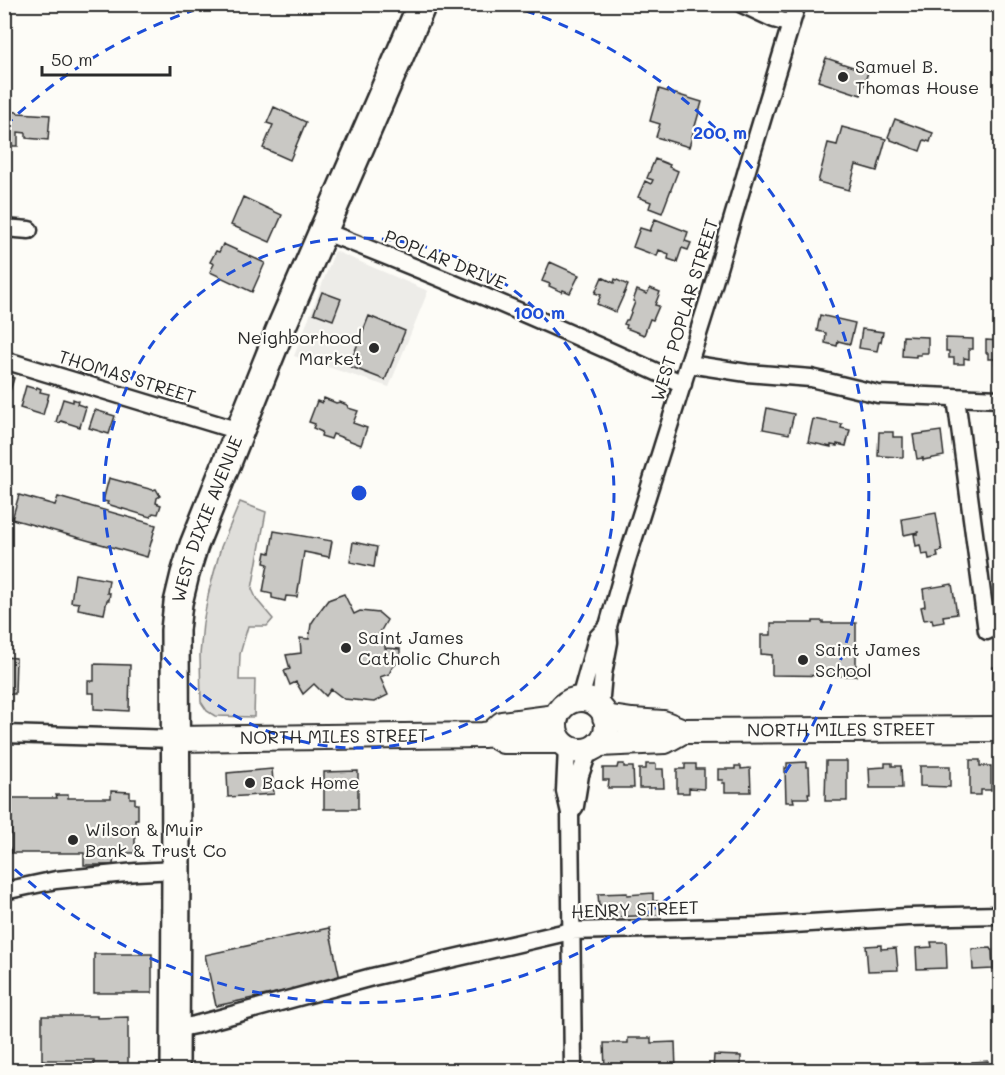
<svg xmlns="http://www.w3.org/2000/svg" width="1005" height="1075" font-family="Mali,sans-serif">
	<style>
		.built { fill: #edece8 }
		.green { fill: #dfdeda; stroke: #858482; stroke-width: 1.5 }
		.building { fill: #c9c8c4; stroke: #2b2b2b; stroke-width: 1.5 }
		.lines { fill: none; stroke-linecap: round; stroke-linejoin: round }
		.minor-casing { stroke: #2b2b2b; stroke-width: 21 }
		.secondary-casing { stroke: #2b2b2b; stroke-width: 28 }
		.primary-casing { stroke: #2b2b2b; stroke-width: 32 }
		.minor { stroke: #fdfcf7; stroke-width: 16 }
		.secondary { stroke: #fdfcf7; stroke-width: 24 }
		.primary { stroke: #fdfcf7; stroke-width: 27 }
		.ring { fill: none; stroke: #1d4ed8; stroke-width: 3; stroke-dasharray: 10 8 }
		.poi-dot { fill: #2b2b2b; stroke: #fdfcf7; stroke-width: 2 }
		.labels { text-anchor: middle; stroke-width: 4.5; stroke-linejoin: round; paint-order: stroke }
		.poi-label { font-size: 18px; fill: #2b2b2b; stroke: #fdfcf7; text-anchor: start }
		.street-label { font-size: 18px; fill: #2b2b2b; stroke: #fdfcf7 }
		.centre { fill: #1d4ed8; stroke: #fdfcf7; stroke-width: 3 }
		.ring-label { font-size: 18px; text-anchor: middle; font-weight: bold; fill: #1d4ed8; stroke: #fdfcf7; stroke-width: 4.5; stroke-linejoin: round; paint-order: stroke }
	</style>
	<rect width="100%" height="100%" fill="#fdfcf7"/>
	<filter id="ink" filterUnits="userSpaceOnUse"><feTurbulence type="fractalNoise" baseFrequency=".0167" numOctaves="2"/><feDisplacementMap in="SourceGraphic" scale="12" xChannelSelector="R" yChannelSelector="G"/><feConvolveMatrix kernelMatrix="1 2 1 2 8 2 1 2 1" color-interpolation-filters="sRGB"/></filter>
	<g filter="url(#ink)">
		<path class="built" d="M335,251L428,291L389,387L294,356Z"/>
		<path class="green" d="M240,502L266,512L252,589L257,600L273,619L267,626H248L240,654L239,680H255L254,717L215,716L207,711L201,702L200,655L203,623L209,591L221,547Z"/>
		<path class="building" d="M826,58L868,72L861,95L818,81Z
			M659,89L702,102L689,147L656,137L660,124L650,121Z
			M274,107L306,122L290,160L263,148L273,125L267,123Z
			M9,111L17,112L18,113L50,115L48,140L26,138V133L18,132V146H4V113H7Z
			M895,119L933,133L930,142L924,140L920,151L891,140V139L888,137Z
			M842,127L886,139L877,171L856,165L849,190L818,182L828,143L837,145Z
			M655,159L670,165L669,167L678,171L662,213L649,208L651,202L638,197L645,181L651,184L653,180L647,178Z
			M243,197L282,215L270,242L231,225Z
			M655,219L688,232L685,241L691,243L688,250L682,248L677,262L668,259L669,254L659,250L657,256L633,247L640,228L650,231Z
			M223,244L265,263L252,292L210,272L214,264L210,262L216,251L219,252Z
			M550,262L579,275L570,293L563,290L562,292L549,286L550,284L542,281Z
			M602,277L614,283L615,279L628,285L616,312L597,304L601,295L595,293Z
			M650,288L660,292L655,305L659,306L653,320L650,319L644,335L626,328L627,325L624,324L626,320H628L635,302L633,301L637,290L647,294Z
			M322,292L341,299L333,320L314,313Z
			M820,315L855,323L850,344L838,341L837,346L825,343L826,333L817,331Z
			M369,316L405,331L385,380L349,366Z
			M862,329L883,332L881,342H879L877,351L859,348Z
			M903,336L928,337V353H921V355H916V357L902,356Z
			M946,338L973,339V349H969V359L964,358V364H954V358H949V351H946Z
			M986,340L1000,341V365L995,364V359H988V353H986Z
			M4,375L14,378L5,407H4Z
			M26,386L36,389L37,387L41,389L40,392L49,394L43,415L20,408Z
			M324,398L336,403L340,402L347,405L348,408L358,411L353,423L367,428L361,445L333,434L331,439L321,436L322,432L313,428L315,424L309,422L317,401L322,403Z
			M63,399L73,402V399L78,401L77,404L86,407L80,427L61,421L60,423L56,422Z
			M767,408L794,414L789,434L763,429Z
			M95,410L115,416L109,434L89,428Z
			M813,419L842,424L841,428L850,430L846,446L837,444V446L831,445V447L808,442Z
			M941,431L944,456L923,460V458L917,459L913,435Z
			M879,432H893V437H903V457L878,456Z
			M109,478L153,490L156,489L160,496L157,498L156,503L161,505L158,514L153,513L150,517L107,504L108,502L103,501Z
			M19,495L55,505L58,497L156,525L147,557L12,519Z
			M936,513L942,551L937,552L938,557L929,559L928,554L922,555L920,545L916,546L914,534H918V532L904,535L902,519Z
			M274,531L332,541L329,557L304,552L297,597L286,596L285,601L272,598V594L263,592L268,564L264,563L266,552L270,553Z
			M353,542L377,547L374,567L350,562Z
			M75,574L109,580L107,593H110L109,600H107L104,614L78,609L79,603L71,602Z
			M952,584L957,614L943,616L944,622L933,624L932,619L924,620L921,607L925,606L923,589Z
			M344,594L354,614L360,611L379,613L387,620L379,634L381,636L385,645V648L400,649V660L392,668L389,674L380,677L388,695L374,702L344,699L331,689L326,696L314,684L303,694L296,682L290,685L284,671L290,669L286,655L301,653L300,638L309,639L311,624L319,612L328,600Z
			M813,621H823V623H856V676L772,675V655L761,654V635H771V623H813Z
			M4,657L16,658L15,694H4Z
			M94,664L130,665L129,711L94,709V693H88V681H94Z
			M993,667H1000V690H993Z
			M970,760H980V766H991V790H981V795H970Z
			M826,761H847V801H825Z
			M806,762V767H809L810,793H808L809,798H793L794,802H786L785,768H787V763Z
			M885,763H892V766H901L902,788H870L869,768L885,767Z
			M618,764H624V767H633L634,788H608L609,780H603V768H617Z
			M646,764H656V769H663L664,788H639V769H646Z
			M685,764H696V769H704V789L689,788V793H677V769H685Z
			M735,766H741V769L750,768L751,792H725V783H722L723,780H718V769H735Z
			M920,766H950V787L920,786Z
			M272,769L274,794L228,797L227,773Z
			M358,771V809H324V772Z
			M111,791L130,792V798H135V804H138V819H135V853H114L113,865H84V853H11V828H7V798H57L56,795H68V798H111Z
			M627,893V895L653,893V901H658L659,915L612,917L611,906H599L598,894Z
			M329,928L340,979L216,1006L205,955Z
			M931,942H946L947,968L917,969L916,948L932,947Z
			M881,945V949L896,948L898,970L868,971L866,946Z
			M990,948L991,950H992L993,969L973,970L972,949Z
			M94,954H152V993H94Z
			M42,1016H97V1018L128,1017V1070H94V1060H42Z
			M628,1038H651V1043L675,1042L676,1070H605L604,1043H628Z
			M714,1055L741,1056V1070H713Z
			M988,1061V1065H992L993,1070H972V1062Z
			M936,1062V1070H909L915,1069V1063Z
			M306,1066H326V1070H306Z
			M857,1066H885V1070H857Z
			M784,1067H813V1070H784Z"/>
		<g class="lines">
			<g class="minor-casing">
				<path id="minor" d="M742,4L774,19L791,24
					M4,228L29,230
					M323,231C445,278 564,330 683,384
					M4,360L239,431
					M689,364L747,373L811,378L878,394L1000,399
					M956,398L987,631
					M580,699L597,638L608,626
					M600,707L603,674L609,642L608,626L624,569L709,299L749,163L797,4
					M4,734L176,739
					M567,748L565,791L570,813L573,1070
					M570,813L575,806L580,775L589,750
					M4,891L56,880L136,872L176,870
					M175,1029L195,1025L372,977L571,931L761,926L907,917L1000,915"/>
			</g>
			<g class="secondary-casing">
				<g id="secondary">
					<circle cx="581" cy="725" r="26"/>
					<path id="s1" d="M605,717L632,721L663,723L683,731L1000,729"/>
					<path d="M491,734L503,741H559"/>
					<path id="s2" d="M176,739L483,735L491,734L502,724L556,717"/>
					<path d="M599,744L665,741L683,731"/>
				</g>
			</g>
			<g class="primary-casing">
				<g id="primary">
					<path id="s3" d="M175,1070L176,870L175,630L178,603L185,574L194,545L281,328L422,4"/>
				</g>
			</g>
			<use href="#minor" class="minor"/>
			<use href="#secondary" class="secondary"/>
			<use href="#primary" class="primary"/>
		</g>
	</g>
	<g class="ring">
		<circle cx="359" cy="493" r="255"/>
		<path d="M5 126A510 510 0 0 1 210 5M508 5A510 510 0 1 1 5 860"/>
	</g>
	<g class="poi-dot">
		<circle cx="843" cy="77" r="6"/>
		<circle cx="374" cy="348" r="6"/>
		<circle cx="346" cy="648" r="6"/>
		<circle cx="803" cy="660" r="6"/>
		<circle cx="250" cy="783" r="6"/>
		<circle cx="73" cy="840" r="6"/>
	</g>
	<g class="labels">
		<g class="poi-label">
			<text x="855" y="73">Samuel B.<tspan x="855" dy="21">Thomas House</tspan></text>
			<text x="362" y="344" text-anchor="end">Neighborhood<tspan x="362" dy="21">Market</tspan></text>
			<text x="358" y="644">Saint James<tspan x="358" dy="21">Catholic Church</tspan></text>
			<text x="815" y="656">Saint James<tspan x="815" dy="21">School</tspan></text>
			<text x="262" y="789">Back Home</text>
			<text x="85" y="836">Wilson &amp; Muir<tspan x="85" dy="21">Bank &amp; Trust Co</tspan></text>
		</g>
		<g class="street-label">
			<text transform="translate(445 260) rotate(22)" y="6">POPLAR DRIVE</text>
			<text transform="translate(685 310) rotate(-73)" y="6">WEST POPLAR STREET</text>
			<text transform="translate(127 377) rotate(17)" y="6">THOMAS STREET</text>
			<text dy="6" stroke="none"><textPath href="#s3" startOffset="556">WEST DIXIE AVENUE</textPath></text>
			<text dy="6" stroke="none"><textPath href="#s1" startOffset="238">NORTH MILES STREET</textPath></text>
			<text dy="6" stroke="none"><textPath href="#s2" startOffset="158">NORTH MILES STREET</textPath></text>
			<text transform="translate(635 910) rotate(-2)" y="6">HENRY STREET</text>
		</g>
	</g>
	<circle cx="359" cy="493" r="9" class="centre"/>
	<g class="ring-label">
		<text x="720" y="139">200 m</text>
		<text x="539" y="319">100 m</text>
	</g>
	<rect width="1005" height="1075" fill="none" stroke="#fdfcf7" stroke-width="24"/>
	<rect x="12" y="12" width="981" height="1051" fill="none" stroke="#2b2b2b" stroke-width="2" filter="url(#ink)"/>
	<path d="M42 66v9h128v-9" fill="none" stroke="#2b2b2b" stroke-width="3"/>
	<text x="51" y="66" font-size="18" fill="#2b2b2b" stroke="#fdfcf7" stroke-width="4.5" paint-order="stroke">50 m</text>
</svg>
